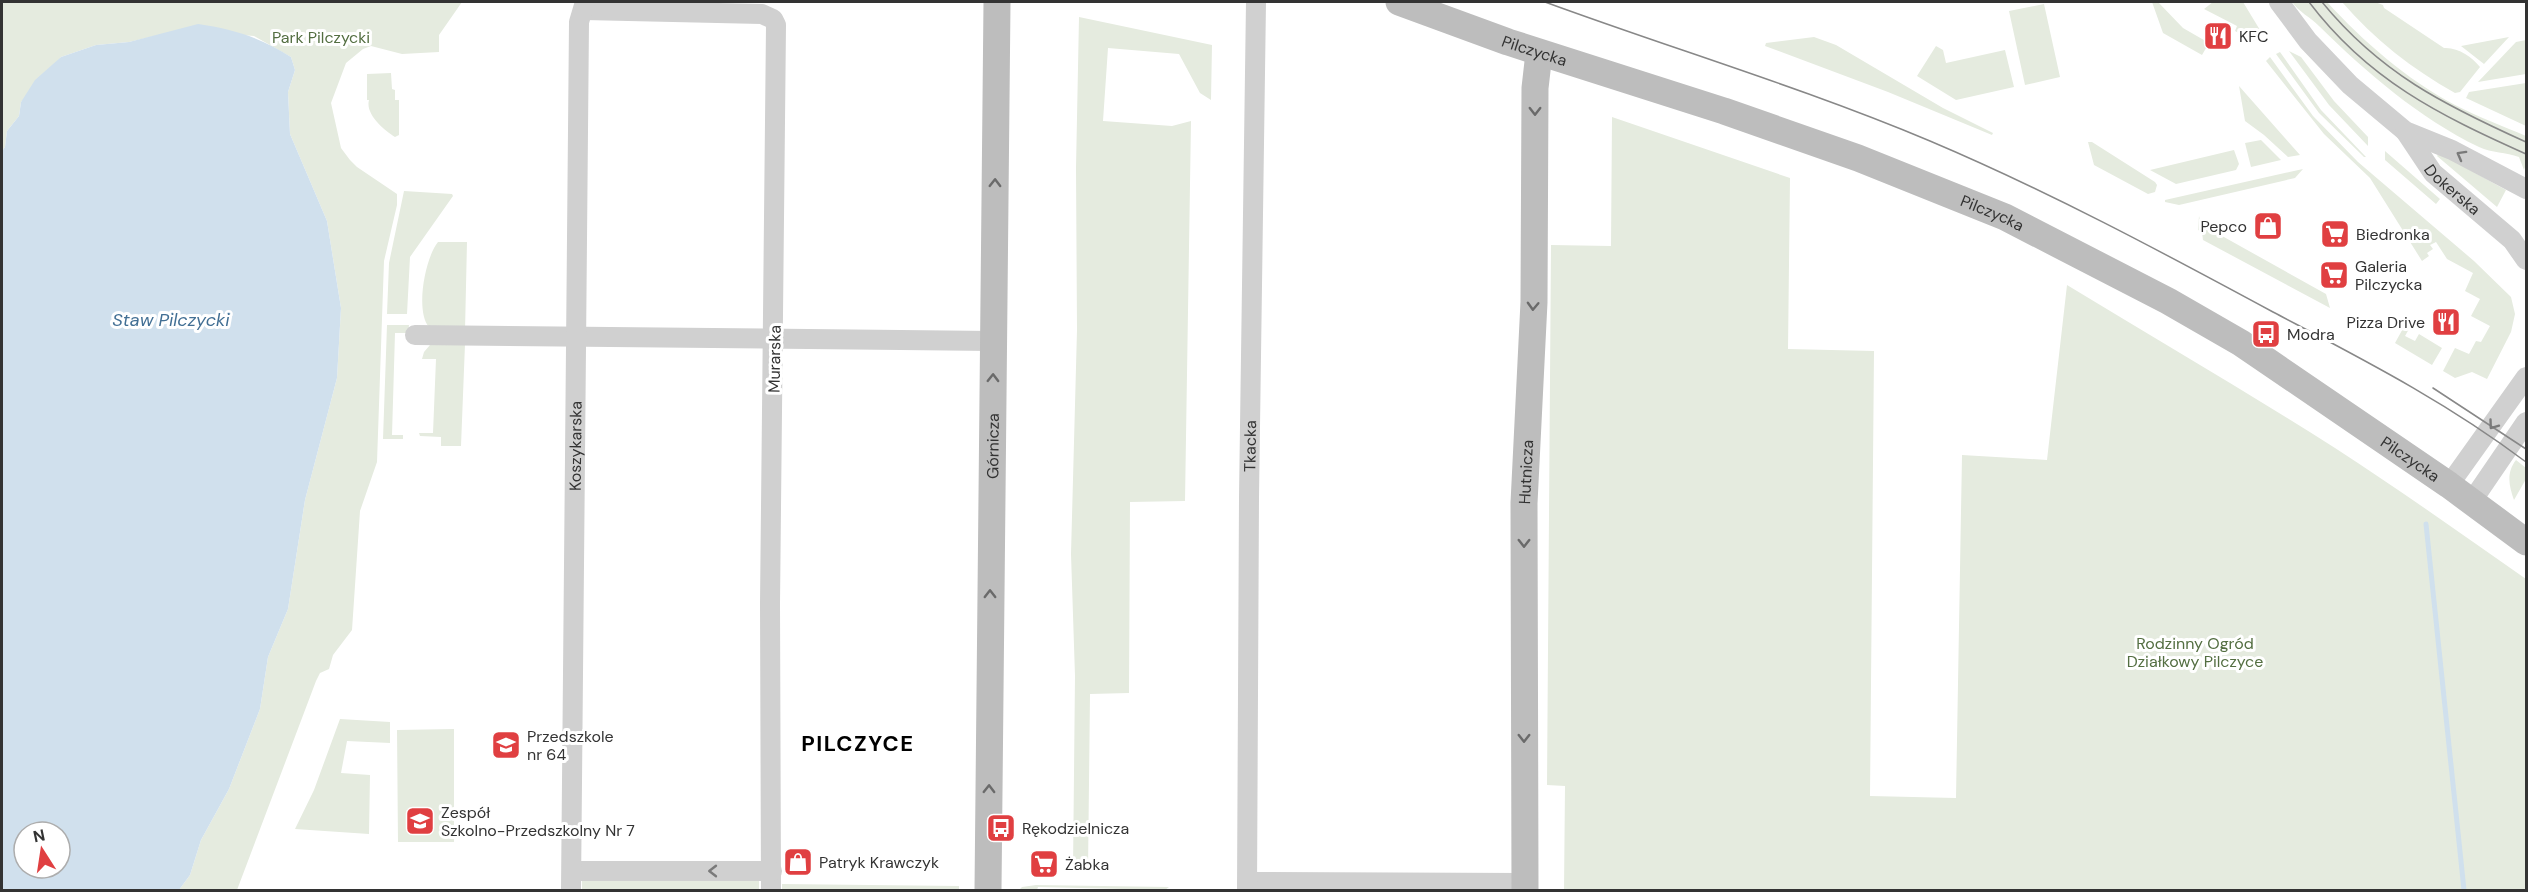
<svg xmlns="http://www.w3.org/2000/svg" width="2528" height="892" font-family="'DM Sans',sans-serif">
	<style>
		.green { fill: #e5ebdf }
		.water { fill: #d0e0ed; fill-rule: evenodd }
		.lines { fill: none; stroke-linecap: round; stroke-linejoin: round }
		.stream { stroke: #d0e0ed; stroke-width: 5 }
		.street { stroke: #d0d0d0; stroke-width: 20 }
		.secondary { stroke: #bdbdbd; stroke-width: 27 }
		.tram { stroke: #888; stroke-width: 1.5 }
		.oneway { stroke: #6a6a6a }
		.oneway2 { stroke: #7a7a7a }
		.labels { text-anchor: middle; stroke-width: 6; stroke-linejoin: round; paint-order: stroke }
		.poi-label { font-size: 16px; fill: #333; stroke: #fff; text-anchor: start }
		.park-label { font-size: 16px; fill: #536e41; stroke: #fff }
		.street-label { font-size: 16px; fill: #333; stroke: #fff }
		.water-label { font-size: 18px; font-style: italic; fill: #426f94; stroke: #fff }
		.district-label { font-size: 22px; font-weight: bold; letter-spacing: 1.5px; fill: #000; stroke: #fff }
	</style>
	<rect width="100%" height="100%" fill="#fff"/>
	<path class="green" d="M2,2H462L439,35V52L402,54L371,46L363,49L346,63L331,103L341,148L350,160L357,167L397,194V205L384,261L377,462L360,511L352,630L333,655L329,669L320,673L316,681L237,890H179L190,875L201,840L229,789L260,709L268,657L288,609L305,500L337,378L341,308L327,221L290,134L288,92L295,70L291,57L254,36L180,30L129,42L96,45L61,57L21,102L19,116L7,131L5,147L2,151Z
		M2152,2H2158L2183,28L2209,43L2202,55L2163,33Z
		M2213,2H2243L2260,30L2256,34L2258,38L2253,41L2235,31L2237,26L2204,9Z
		M2292,2H2327C2364,42 2406,79 2455,105C2478,117 2503,126 2526,136V164L2524,170L2519,157C2506,152 2492,153 2479,147C2419,118 2367,73 2319,26C2310,17 2299,12 2292,2Z
		M2342,2H2375L2383,5L2384,8L2444,48C2458,47 2472,57 2480,67L2460,92L2455,93C2412,69 2374,39 2342,2Z
		M2044,4L2060,77L2025,85L2009,11Z
		M1079,17L1212,45L1211,100L1200,93L1179,54L1108,48L1103,121L1172,126L1191,121L1185,501L1130,502L1129,693L1090,694L1088,871L1073,870L1075,676L1071,554L1077,330L1076,168Z
		M1814,37L1836,45L1943,108L1993,133L1992,135L1888,92L1765,46L1766,43Z
		M2509,37L2484,64L2461,46Z
		M2526,40V74L2478,82L2516,42Z
		M1936,46L1943,50L1946,63L2005,50L2014,87L1956,100L1917,76Z
		M2289,51L2301,57L2334,101L2368,137V146L2329,105Z
		M2280,52L2321,110L2366,157H2364L2319,113L2276,54Z
		M2270,57L2313,116L2358,162L2474,261L2511,297L2515,314L2511,332L2487,379L2472,372L2455,378L2443,371L2455,348L2469,354L2476,341L2481,342L2490,326L2471,316L2480,299L2465,291L2473,273L2447,259L2436,242L2430,245L2433,249L2427,253L2429,256L2422,261L2370,178L2324,134L2266,61Z
		M391,73L392,89L395,90V100H399V135L395,137C384,130 365,114 369,100H367V74Z
		M2526,83V126L2466,98L2469,92Z
		M2239,86L2300,155L2288,157L2264,135L2245,121Z
		M1612,117L1790,178L1788,349L1874,351L1870,796L1956,798L1962,455L2047,460L2067,285C2156,339 2247,392 2335,448C2400,490 2463,535 2526,579V890H1564L1565,786L1547,785L1551,245L1611,246Z
		M2261,140L2281,160L2251,167L2245,143Z
		M2088,142H2092L2155,182L2157,185L2155,192L2148,194L2094,165Z
		M2234,150L2239,164L2236,170L2176,184L2150,170Z
		M2385,151L2440,199L2436,204L2385,160Z
		M2439,153L2506,190L2497,207L2437,156Z
		M2303,169L2295,178L2179,205L2165,202V200Z
		M404,191L452,194L453,196L410,257L407,314H387L389,263Z
		M2199,216L2202,228L2206,227L2326,294L2330,308L2203,240L2202,232L2198,230Z
		M438,242H467L465,331L429,327C415,311 425,258 438,242Z
		M2406,323L2409,329L2405,336L2415,341L2419,334L2442,348L2432,365L2395,343Z
		M387,325H409L408,333H395L392,435H403V439H383Z
		M465,344L461,446H441V437L420,436L419,433H433L436,359H422L424,352L430,345Z
		M2516,460L2526,468V479L2514,500C2509,486 2506,473 2516,460Z
		M340,719L390,722V743L347,741L341,773L370,775L369,834L295,829L314,790Z
		M454,729V842H398L397,730Z
		M759,876V890H582V879Z
		M782,884L959,886V890H782Z
		M1036,885L1169,887L1165,890L1038,887L1037,890H1019L1022,887Z"/>
	<path class="water" d="M198,24C233,29 262,38 291,57L295,70L288,92L290,134L327,221L341,308L337,378L305,500L288,609L268,657L260,709L229,789L201,840L190,875L179,890H2V151L5,147L7,131L19,116L21,102L35,80L61,57L96,45L129,42ZM24,832H60V868H24Z"/>
	<g class="lines">
		<path class="stream" d="M2426,524L2464,890"/>
		<g class="street">
			<path d="M2279,2L2308,41L2350,85L2405,131L2452,150L2526,189"/>
			<path d="M584,10L762,14L773,19L776,25L770,604L771,890"/>
			<path id="s1" d="M2405,131L2433,173L2512,240L2526,260"/>
			<path d="M415,335L993,341"/>
			<path d="M2449,485L2526,377"/>
			<path d="M2472,501L2526,422"/>
			<path d="M572,871H772"/>
			<path d="M1247,882L1524,883"/>
			<path id="s2" d="M571,890L579,22L585,2"/>
			<path id="s3" d="M1247,890L1249,498L1256,2"/>
		</g>
		<g class="secondary">
			<path id="s4" d="M1399,2L1508,42L1724,111L1858,158L2005,217L2168,301L2241,343L2449,485L2526,542"/>
			<path id="s5" d="M988,890L997,2"/>
			<path id="s6" d="M1525,890L1524,503L1534,302L1535,88L1539,53"/>
		</g>
		<path class="tram" d="M1545,2C1673,49 1804,88 1930,141C2048,191 2160,251 2273,312C2362,359 2445,401 2526,462
			M2309,2C2368,80 2439,115 2526,154
			M2322,2C2380,73 2444,105 2526,142
			M2433,388L2526,449"/>
	</g>
	<defs><path id="oneway-chevron" d="M-2-3.5L2.5 0L-2 3.5" fill="none" stroke-width="1.6" stroke-linecap="round" stroke-linejoin="round" transform="scale(1.5)"/></defs>
	<g class="oneway">
		<use href="#oneway-chevron" transform="translate(1535 111) rotate(90)"/>
		<use href="#oneway-chevron" transform="translate(995 183) rotate(-89)"/>
		<use href="#oneway-chevron" transform="translate(1533 306) rotate(92)"/>
		<use href="#oneway-chevron" transform="translate(993 378) rotate(-89)"/>
		<use href="#oneway-chevron" transform="translate(1524 543) rotate(90)"/>
		<use href="#oneway-chevron" transform="translate(990 594) rotate(-90)"/>
		<use href="#oneway-chevron" transform="translate(1524 738) rotate(90)"/>
		<use href="#oneway-chevron" transform="translate(989 789) rotate(-89)"/>
	</g>
	<g class="oneway2">
		<use href="#oneway-chevron" transform="translate(2461 155) rotate(-151)"/>
		<use href="#oneway-chevron" transform="translate(2493 425) rotate(126)"/>
		<use href="#oneway-chevron" transform="translate(713 871) rotate(-180)"/>
	</g>
	<defs>
		<g id="restaurant-square" transform="scale(1.5)"><rect x="-9" y="-9" width="18" height="18" rx="4" fill="#e03f41" stroke="#fff"/><path d="M-5-6h1v4h1v-4h1v4h1v-4h1v5L-1.5 .5V6h-2V.5L-5-1ZM5-6V6H3V1.5H1.5Q1.5-4 5-6Z" fill="#fff"/></g>
		<g id="shop-square" transform="scale(1.5)"><rect x="-9" y="-9" width="18" height="18" rx="4" fill="#e03f41" stroke="#fff"/><path d="M-5-2.5h2.3a2.7 3.5 0 0 1 5.4 0H5L5.5 6h-11ZM-1.5-2.5h3a1.5 2.3 0 0 0-3 0Z" fill="#fff"/></g>
		<g id="supermarket-square" transform="scale(1.5)"><rect x="-9" y="-9" width="18" height="18" rx="4" fill="#e03f41" stroke="#fff"/><path d="M-6-5.5h2.5l.6 2H6L4.5 2H-2.5L-4.4-4H-6ZM-1.5 3.2a1.3 1.3 0 1 0 .1 0ZM3 3.2a1.3 1.3 0 1 0 .1 0Z" fill="#fff"/></g>
		<g id="bus-square" transform="scale(1.5)"><rect x="-9" y="-9" width="18" height="18" rx="4" fill="#e03f41" stroke="#fff"/><path d="M-5-6H5V4H4V6H2V4H-2V6H-4V4H-5ZM-3.5-4V0h7V-4ZM-3.5 1.2v1.5H-2V1.2ZM2 1.2v1.5H3.5V1.2Z" fill="#fff"/></g>
		<g id="school-square" transform="scale(1.5)"><rect x="-9" y="-9" width="18" height="18" rx="4" fill="#e03f41" stroke="#fff"/><path d="M0-5L7-2L0 1L-7-2ZM-4 1L0 2.5L4 1V4Q0 6-4 4Z" fill="#fff"/></g>
	</defs>
	<g fill-rule="evenodd">
		<use href="#restaurant-square" x="2218" y="36"/>
		<use href="#shop-square" x="2268" y="226"/>
		<use href="#supermarket-square" x="2335" y="234"/>
		<use href="#supermarket-square" x="2334" y="275"/>
		<use href="#restaurant-square" x="2446" y="322"/>
		<use href="#bus-square" x="2266" y="334"/>
		<use href="#school-square" x="506" y="745"/>
		<use href="#school-square" x="420" y="821"/>
		<use href="#bus-square" x="1001" y="828"/>
		<use href="#shop-square" x="798" y="862"/>
		<use href="#supermarket-square" x="1044" y="864"/>
	</g>
	<g class="labels">
		<g class="poi-label">
			<text x="2239" y="42">KFC</text>
			<text x="2247" y="232" text-anchor="end">Pepco</text>
			<text x="2356" y="240">Biedronka</text>
			<text x="2355" y="272">Galeria<tspan x="2355" dy="18">Pilczycka</tspan></text>
			<text x="2425" y="328" text-anchor="end">Pizza Drive</text>
			<text x="2287" y="340">Modra</text>
			<text x="527" y="742">Przedszkole<tspan x="527" dy="18">nr 64</tspan></text>
			<text x="441" y="818">Zespół<tspan x="441" dy="18">Szkolno-Przedszkolny Nr 7</tspan></text>
			<text x="1022" y="834">Rękodzielnicza</text>
			<text x="819" y="868">Patryk Krawczyk</text>
			<text x="1065" y="870">Żabka</text>
		</g>
		<g class="park-label">
			<text x="321" y="43">Park Pilczycki</text>
			<text x="2195" y="649">Rodzinny Ogród<tspan x="2195" dy="18">Działkowy Pilczyce</tspan></text>
		</g>
		<g class="street-label">
			<text dy="6" stroke="none"><textPath href="#s4" startOffset="144">Pilczycka</textPath></text>
			<text dy="6" stroke="none"><textPath href="#s1" startOffset="76">Dokerska</textPath></text>
			<text dy="6" stroke="none"><textPath href="#s4" startOffset="630">Pilczycka</textPath></text>
			<text transform="translate(774 359) rotate(-89)" y="6">Murarska</text>
			<text dy="6" stroke="none"><textPath href="#s2" startOffset="444">Koszykarska</textPath></text>
			<text dy="6" stroke="none"><textPath href="#s5" startOffset="444">Górnicza</textPath></text>
			<text dy="6" stroke="none"><textPath href="#s3" startOffset="444">Tkacka</textPath></text>
			<text dy="6" stroke="none"><textPath href="#s4" startOffset="1116">Pilczycka</textPath></text>
			<text dy="6" stroke="none"><textPath href="#s6" startOffset="418">Hutnicza</textPath></text>
		</g>
		<g class="water-label">
			<text x="171" y="326">Staw Pilczycki</text>
		</g>
		<g class="district-label">
			<text x="858" y="751">PILCZYCE</text>
		</g>
	</g>
	<rect width="2528" height="892" fill="none" stroke="#333333" stroke-width="6"/>
	<g transform="translate(42 850) rotate(348)"><circle r="28" fill="#ffffff" stroke="#adadad" stroke-width="1.5"/>
	<path d="M0-4.5L10 22L0 15L-10 22Z" fill="#e03f41"/>
	<text y="-9" font-size="16" font-weight="bold" text-anchor="middle" fill="#333333">N</text>
	</g>
</svg>
